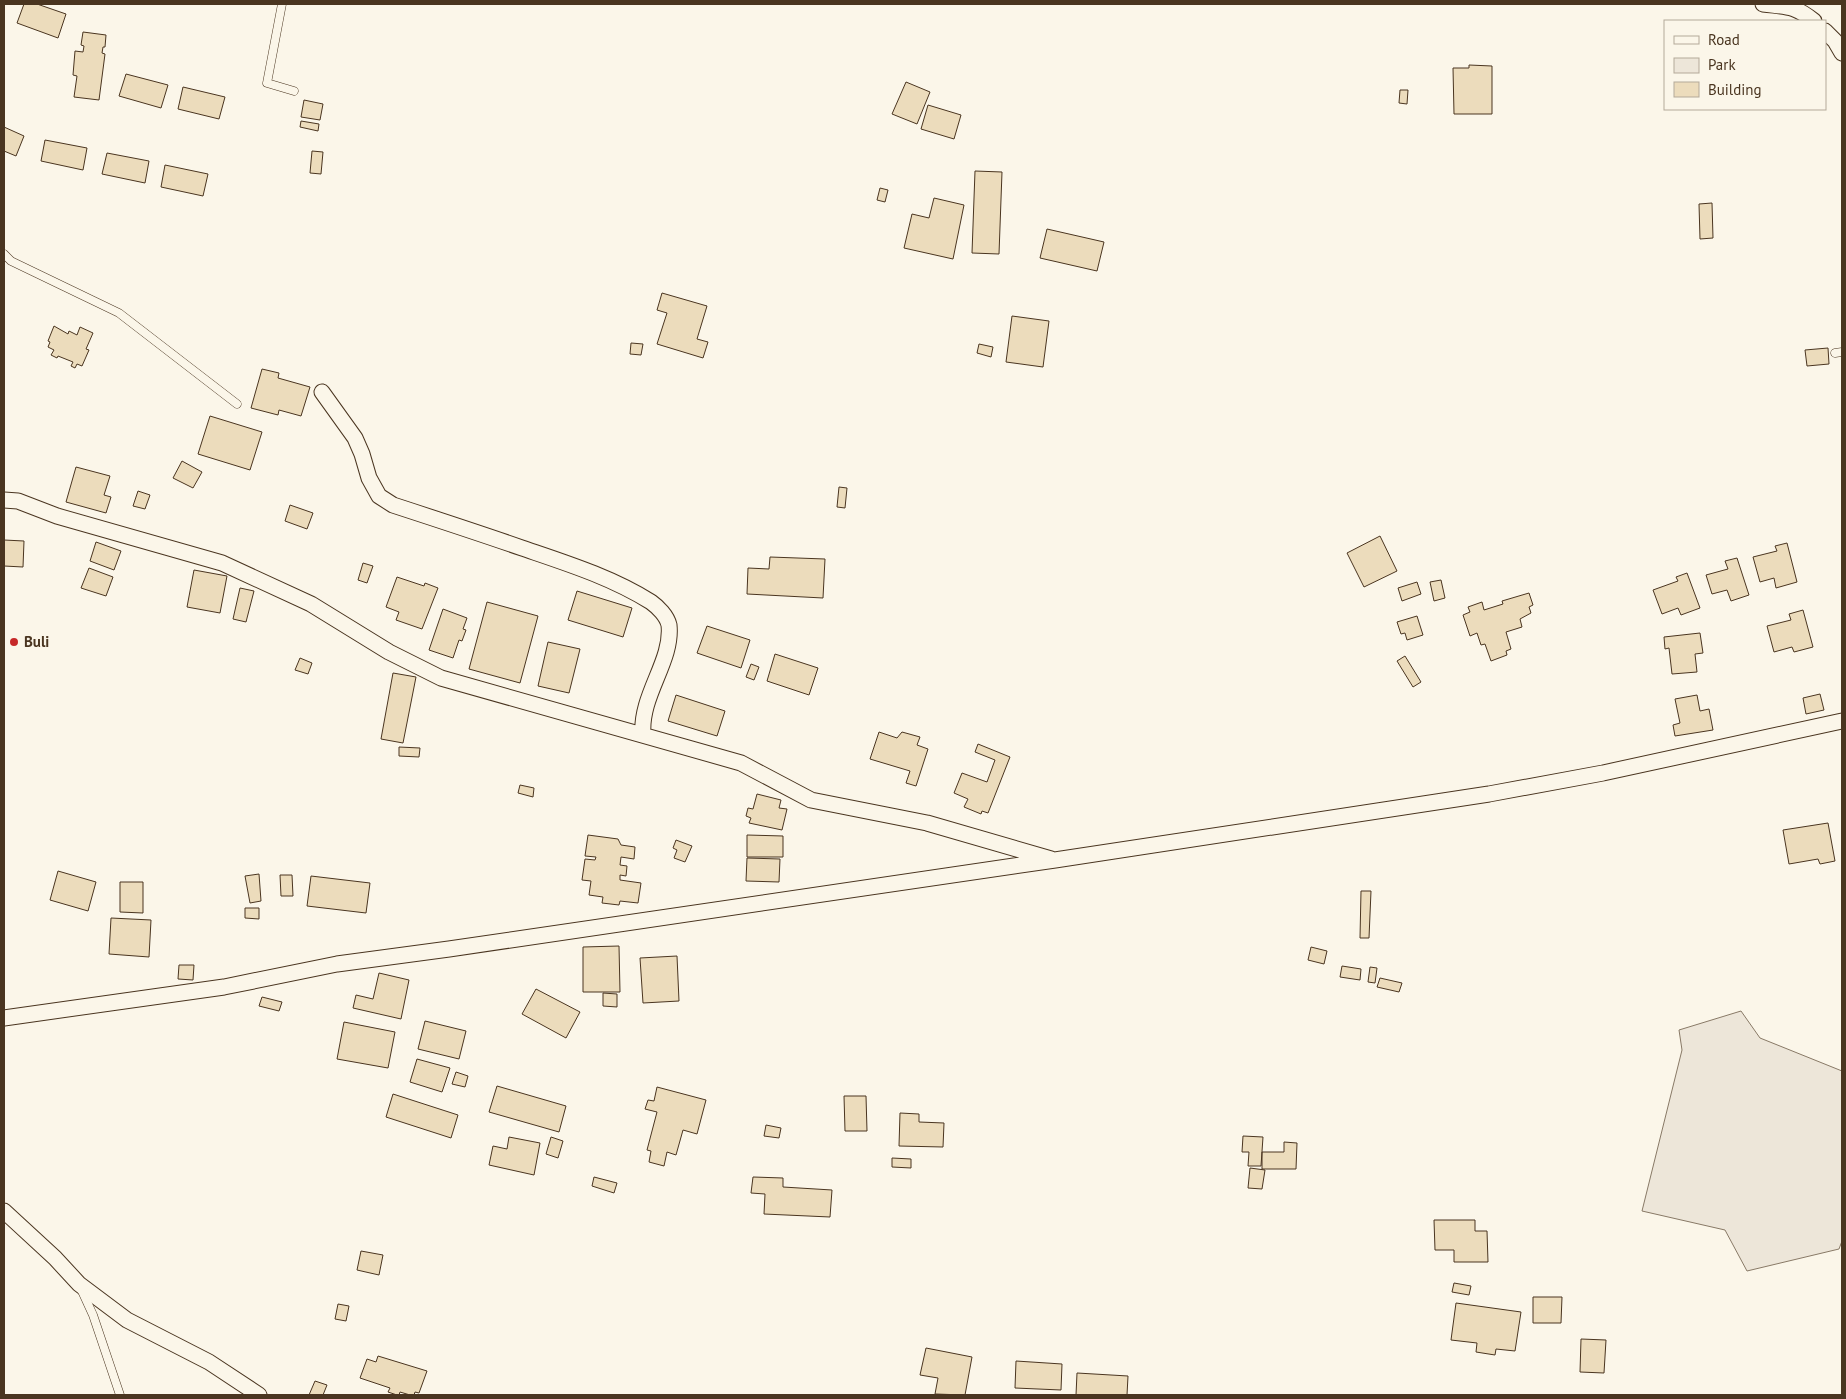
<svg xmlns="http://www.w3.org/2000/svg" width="1846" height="1399" font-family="'PT Sans',sans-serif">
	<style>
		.green { fill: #ede6d9; stroke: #887966 }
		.building { fill: #ecdcbc; stroke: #4a3520 }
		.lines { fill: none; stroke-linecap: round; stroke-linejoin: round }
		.lane-casing { stroke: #4a3520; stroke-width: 9 }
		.street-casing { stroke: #4a3520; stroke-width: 17 }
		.lane { stroke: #fbf6e9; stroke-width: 8 }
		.street { stroke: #fbf6e9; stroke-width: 15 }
		.poi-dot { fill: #c62828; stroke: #fbf6e9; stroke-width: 2 }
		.labels { text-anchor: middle; stroke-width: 4; stroke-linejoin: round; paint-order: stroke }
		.poi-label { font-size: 15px; font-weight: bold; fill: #4a3520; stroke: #fbf6e9; text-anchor: start }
	</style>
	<rect width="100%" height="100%" fill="#fbf6e9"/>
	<path class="green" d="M1741,1011L1760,1038L1842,1071V1241L1839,1249L1747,1271L1725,1230L1642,1211L1682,1050L1679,1030Z"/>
	<path class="building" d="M24,4H37L66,14L58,38L17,23Z
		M83,32L106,35L105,47H103L102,53L105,54L99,100L74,97L77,76L73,75L75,51L83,52L84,46L81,45Z
		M1469,65L1492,66V114H1454L1453,68H1469Z
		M126,74L168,85L161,108L119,96Z
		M906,82L930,92L917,124L892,114Z
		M183,87L225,97L219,119L178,109Z
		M1400,90H1408L1407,104L1399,103Z
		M304,100L323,104L320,120L301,117Z
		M928,105L961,115L954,139L921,129Z
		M301,121L319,124L318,131L300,127Z
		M4,127L24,136L16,156L4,151Z
		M45,140L87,148L83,170L41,161Z
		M312,151L323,152L321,174L310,173Z
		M107,153L149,161L145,183L102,174Z
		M165,165L208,174L203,196L161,187Z
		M975,171L1002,172L999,254L972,253Z
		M880,188L888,190L885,202L877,200Z
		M934,198L964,205L953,259L904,248L912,214L929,218Z
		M1712,203L1713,238L1700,239L1699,204Z
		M1047,229L1104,242L1097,271L1040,258Z
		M662,293L707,306L697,339L708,342L703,358L657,344L667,313L657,310Z
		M1012,316L1049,321L1043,367L1006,362Z
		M54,326L68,334L69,331L77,335L80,327L93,333L86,349L89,350L82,366L77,364L75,368L71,366L73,362L58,356L57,358L51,355L54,350L48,347L50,342L48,341Z
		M631,343L643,344L641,355L630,354Z
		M979,344L993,347L991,357L977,353Z
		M1828,348L1829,364L1807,366L1805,350Z
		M262,369L279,373L278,378L310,387L301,416L279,410L278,415L251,408Z
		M210,416L262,432L250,470L198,454Z
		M182,461L202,472L193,488L173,478Z
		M76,467L110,476L104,495L111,497L106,513L66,502Z
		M839,487L847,488L845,508L837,507Z
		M138,491L150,495L145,509L133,506Z
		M290,505L313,513L307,529L285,521Z
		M1380,536L1397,571L1364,587L1347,553Z
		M4,540L24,541L23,567L4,566Z
		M96,542L121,551L114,570L90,561Z
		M1787,543L1797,582L1776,588L1774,578L1760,582L1753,557L1777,551L1775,546Z
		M770,557L825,559L823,598L747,594L748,568L769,569Z
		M1737,558L1749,595L1731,601L1727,590L1712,594L1706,575L1728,569L1725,561Z
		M363,563L373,566L367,583L358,580Z
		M89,568L113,577L106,596L81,588Z
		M194,570L227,576L220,613L187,607Z
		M1687,573L1700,608L1681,615L1678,608L1662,614L1653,590L1678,581L1676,577Z
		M397,577L424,586L425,583L438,588L422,629L396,620L399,612L386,607Z
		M1441,580L1445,598L1434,601L1430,582Z
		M1417,582L1421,594L1402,601L1398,588Z
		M240,588L254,591L246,622L233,619Z
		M577,591L632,608L623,637L568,620Z
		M1529,593L1533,605L1529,607L1531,613L1520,619L1522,627L1506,632L1511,649L1506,651L1507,655L1491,661L1485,644L1481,645L1477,633L1470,636L1463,615L1470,612L1468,607L1482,602L1484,610L1503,604L1502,601Z
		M487,602L538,616L520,683L469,669Z
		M443,609L467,618L463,629L466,630L462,641L459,640L453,658L429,650Z
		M1803,610L1813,647L1794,652L1792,647L1774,652L1767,626L1791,620L1789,614Z
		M1417,616L1423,635L1407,640L1405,633L1401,634L1397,622Z
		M707,626L750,640L741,668L697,653Z
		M1700,633L1703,653L1695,654L1697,672L1672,674L1669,648L1665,649L1664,637Z
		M548,642L580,649L569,693L538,686Z
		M775,654L818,668L809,695L767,681Z
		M1405,656L1421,682L1413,687L1397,661Z
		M300,658L312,663L308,674L295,670Z
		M751,664L759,667L754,680L746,677Z
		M393,673L416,677L403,743L381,739Z
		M1820,694L1824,710L1806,714L1803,698Z
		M676,695L725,711L717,736L668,721Z
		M1697,695L1700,711L1709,709L1713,730L1675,736L1673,725L1680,723L1675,699Z
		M879,732L897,738L902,732L920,737L917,745L928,749L916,786L906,783L910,771L870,759Z
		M978,744L1010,757L988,813L982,811L981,814L964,807L968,799L954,793L962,773L987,782L995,760L975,752Z
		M399,747L420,748L419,757L399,756Z
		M520,785L534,788L533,797L518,793Z
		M757,794L781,800L779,808L787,809L782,830L749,823L751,818L746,816L748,808L753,809Z
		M1828,823L1835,861L1820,864L1818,859L1789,864L1783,830Z
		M588,835L618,839L621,845L635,847L634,859L621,857L620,865L627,866L626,876L620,875V880L641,883L638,903L620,901L619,905L602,903L603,897L589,895L591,881L582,880L585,859L595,860L596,857L585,856Z
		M747,835L783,836V857H747Z
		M676,840L692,846L685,862L674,858L677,850L673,848Z
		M747,858L780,859L779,882L746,881Z
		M58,871L96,882L88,911L50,900Z
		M259,874L261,901L250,903L245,876Z
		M280,875H292L293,896H281Z
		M311,876L370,883L366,913L307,906Z
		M120,882H143V913L120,912Z
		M1361,891H1371L1369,938H1360Z
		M245,908H259V919L245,918Z
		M111,918L151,920L149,957L109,954Z
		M619,946L620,992H583V947Z
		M1311,947L1327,951L1324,964L1308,960Z
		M677,956L679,1001L643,1003L640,958Z
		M179,965H194L193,980L178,979Z
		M1342,966L1361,969L1360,980L1340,977Z
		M1370,967L1377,968L1375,983L1368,982Z
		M379,973L409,980L401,1019L353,1008L356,995L373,999Z
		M1380,978L1402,983L1399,992L1377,987Z
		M536,989L580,1012L566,1038L522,1014Z
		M603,993L617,994V1007L603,1006Z
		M262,997L282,1002L279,1011L259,1006Z
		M425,1021L466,1031L459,1059L418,1049Z
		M344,1022L395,1032L388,1068L337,1059Z
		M417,1059L450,1068L442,1092L410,1082Z
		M456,1072L468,1076L465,1087L452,1084Z
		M497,1086L566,1106L559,1132L489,1112Z
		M657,1087L706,1100L697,1134L683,1130L676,1155L667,1152L664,1166L649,1162L651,1151L647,1150L657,1112L645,1109L648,1100L654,1101Z
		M393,1094L458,1115L451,1138L386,1117Z
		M844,1096H866L867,1131H845Z
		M900,1113L919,1114V1122L944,1123L943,1147L899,1146Z
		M766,1125L781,1128L779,1138L764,1136Z
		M1243,1136L1263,1137L1261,1166H1248L1249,1152H1242Z
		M509,1137L540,1143L534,1175L489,1165L493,1146L507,1149Z
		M551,1137L563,1141L558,1158L546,1154Z
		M1284,1142L1297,1143L1296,1169H1262V1152H1284Z
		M892,1158L911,1159V1168L892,1167Z
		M1250,1168L1265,1170L1262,1189L1248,1188Z
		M594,1177L617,1183L614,1193L592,1186Z
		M753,1177L783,1178V1187L832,1190L830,1217L764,1214L765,1194L751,1193Z
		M1434,1220H1475V1231H1487L1488,1262H1454V1250H1435Z
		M361,1251L383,1255L379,1275L357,1270Z
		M1454,1283L1471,1286L1469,1295L1452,1292Z
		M1533,1297H1562L1561,1323H1533Z
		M1456,1303L1521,1312L1515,1351L1496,1349L1495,1355L1476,1352L1477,1343L1451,1340Z
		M338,1304L349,1306L346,1321L335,1319Z
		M1581,1339L1606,1340L1604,1373L1580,1372Z
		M926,1348L972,1357L965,1395L935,1394L938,1378L920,1375Z
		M378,1356L427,1371L419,1393L415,1392L414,1395H410L400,1392L399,1395H397L388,1392L390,1388L360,1378L367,1359L376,1362Z
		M1016,1361L1062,1364L1061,1390L1015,1388Z
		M1077,1373L1128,1376L1127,1395H1076Z
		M315,1381L327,1385L323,1395H309Z"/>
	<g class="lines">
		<g class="lane-casing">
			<path id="lane" d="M282,4L267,83L294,91
				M4,254L11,261L119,313L237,404
				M1835,353L1842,352
				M82,1291L93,1315L120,1395"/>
		</g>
		<g class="street-casing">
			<path id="street" d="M1763,4C1787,7 1794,5 1814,21
				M1825,31L1835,41L1842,53
				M322,392L355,438L362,454L369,478L379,496L393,505C436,519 479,533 522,548C566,563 611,577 651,602C658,607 667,616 669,625C673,661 640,695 643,734
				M4,500L18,501L57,516L222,563L311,604L389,652L441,678L741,763L811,800L927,823L1051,859
				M4,1018L224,987L337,964L449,949L1055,860L1489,794L1603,773L1842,721
				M4,1211L55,1258L79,1284L127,1320L209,1362L259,1395"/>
		</g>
		<use href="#lane" class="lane"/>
		<use href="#street" class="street"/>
	</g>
	<circle class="poi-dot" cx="14" cy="642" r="5"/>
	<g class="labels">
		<g class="poi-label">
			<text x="24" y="647">Buli</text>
		</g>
	</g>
	<rect width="1846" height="1399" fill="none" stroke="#4a3520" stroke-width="10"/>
	<rect x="1664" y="20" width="162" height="90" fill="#fbf6e9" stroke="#b4a999"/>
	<rect x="1674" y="36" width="25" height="8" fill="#fbf6e9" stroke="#b4a999"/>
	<text x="1708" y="45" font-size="15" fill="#4a3520">Road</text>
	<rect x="1674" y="58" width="25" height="15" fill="#ede6d9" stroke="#b4a999"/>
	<text x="1708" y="70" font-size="15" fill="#4a3520">Park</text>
	<rect x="1674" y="82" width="25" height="15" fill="#ecdcbc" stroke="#b4a999"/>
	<text x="1708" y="95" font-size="15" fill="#4a3520">Building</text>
</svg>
